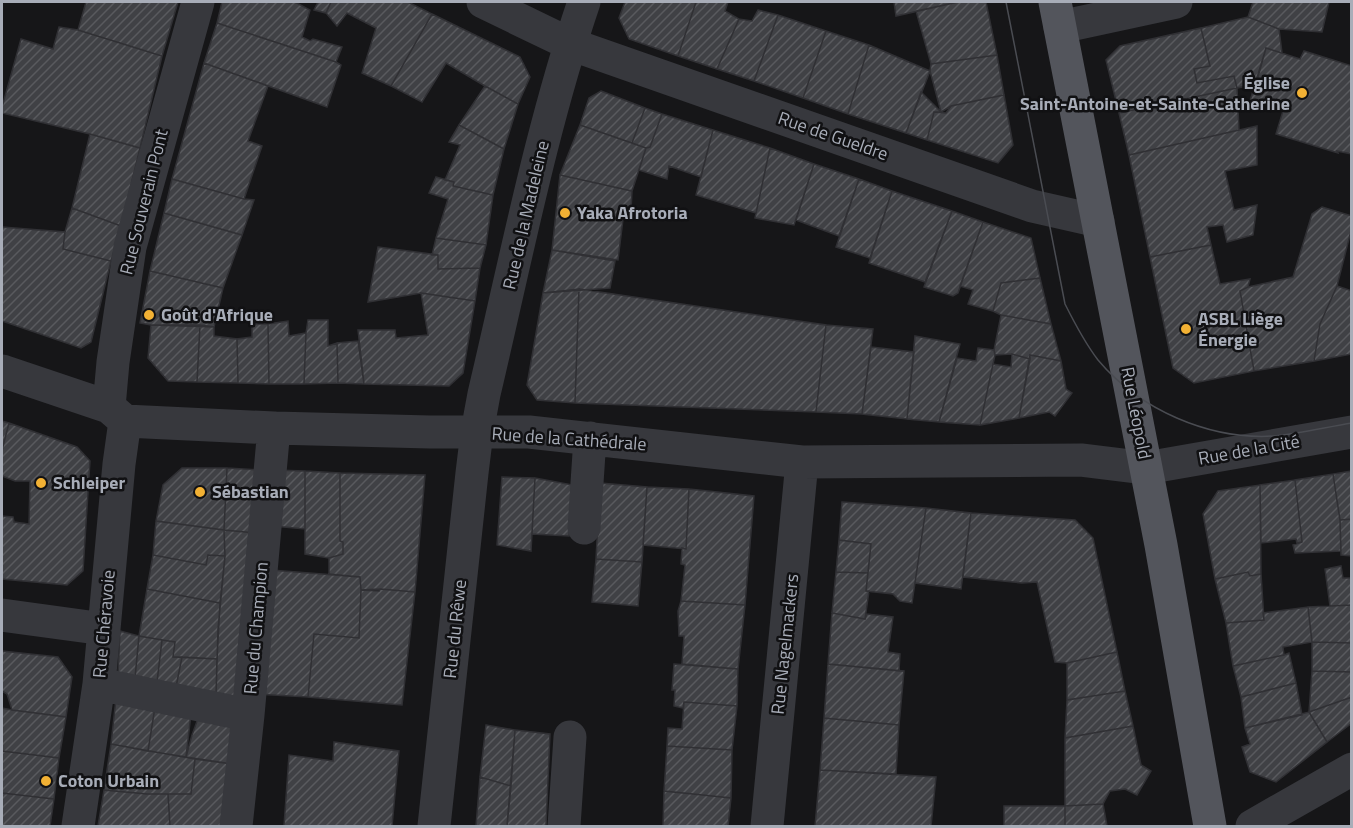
<svg xmlns="http://www.w3.org/2000/svg" width="1353" height="828" font-family="'Titillium Web',sans-serif">
	<style>
		.building { fill: url(#building-hatch); stroke: #303034; stroke-width: 1.5 }
		.lines { fill: none; stroke-linecap: round; stroke-linejoin: round }
		.minor { stroke: #37383d; stroke-width: 33 }
		.major { stroke: #53555c; stroke-width: 33 }
		.tram { stroke: #4a4c52; stroke-width: 1.5 }
		.poi-dot { fill: #f2b134; stroke: #111113; stroke-width: 2 }
		.labels { text-anchor: middle; stroke-width: 5; stroke-linejoin: round; paint-order: stroke }
		.poi-label { font-size: 18px; font-weight: bold; fill: #a8adb8; stroke: #111113; text-anchor: start }
		.street-label { font-size: 18px; fill: #a8adb8; stroke: #111113 }
	</style>
	<defs>
		<pattern id="building-hatch" width="6" height="6" patternUnits="userSpaceOnUse" patternTransform="scale(1.5)"><rect width="6" height="6" fill="#404145"/><path d="M-1 1l2-2M0 6l6-6M5 7l2-2" fill="none" stroke="#595a5e"/></pattern>
	</defs>
	<rect width="100%" height="100%" fill="#161618"/>
	<path class="building" d="M86,2H178L162,56L78,30Z
		M222,2H295L310,10L302,37L310,41L313,39L342,47L336,62L217,23Z
		M318,2H331L326,13L314,10Z
		M331,2H408L432,14L391,86L362,73L376,28L347,13L337,26L326,13Z
		M625,2H696L678,56L629,39L619,18Z
		M696,2H728L725,11L739,19L717,69L678,56Z
		M894,2H958L896,16Z
		M958,2H986L997,55L931,64L916,11Z
		M1253,2H1329L1322,32L1279,29L1248,17Z
		M758,10L778,15L754,81L717,69L739,19L752,21Z
		M432,14L520,57L530,77L518,104L485,86L446,63L422,102L391,86Z
		M778,15L826,31L803,98L754,81Z
		M1248,17L1279,29L1282,53L1266,48L1256,84L1237,88L1234,76L1197,83L1194,69L1210,66L1201,28Z
		M217,23L336,62L341,65L327,107L204,63Z
		M59,27L78,30L162,56L140,148L90,134L2,113V107L21,39L53,49Z
		M1201,28L1210,66L1194,69L1197,83L1234,76L1237,88L1119,113L1106,60L1120,46Z
		M826,31L869,45L848,114L803,98Z
		M869,45L930,71L906,133L848,114Z
		M1266,48L1300,59L1304,51L1352,66V154L1337,151L1338,153L1276,134L1283,111L1250,101Z
		M997,55L1004,95L951,106L941,112L930,71L931,64Z
		M204,63L268,86L248,141L262,146L244,199L172,179Z
		M485,86L518,104L504,149L459,125Z
		M1237,88L1239,130L1129,155L1119,113Z
		M601,91L645,108L632,143L580,125L589,98Z
		M921,92L941,112H934L927,140L906,133Z
		M1004,95L1013,145L998,163L927,140L934,112L946,113L951,106Z
		M645,108L662,114L650,147L646,148L632,143Z
		M662,114L713,130L701,177L669,166L667,179L639,170L646,148L650,147Z
		M459,125L504,149L493,195L453,186L454,182L445,180L460,145L449,142Z
		M580,125L646,148L632,191L560,175Z
		M1257,126V165L1225,171L1234,210L1257,205L1253,235L1227,242L1223,225L1207,227L1211,245L1150,257L1129,155Z
		M713,130L770,148L756,213L696,195Z
		M90,134L140,148L121,226L72,208Z
		M770,148L814,164L794,225L755,218Z
		M814,164L859,179L839,236L796,220Z
		M560,175L632,191L631,211H624L618,260L552,250Z
		M436,177L454,182L453,186L493,195L486,245L436,238L448,199L429,193Z
		M172,179L244,199L254,200L242,235L164,213Z
		M859,179L892,191L870,258L836,247Z
		M892,191L952,211L925,282L869,263Z
		M1322,207L1352,216V227L1337,286L1320,324L1314,361L1254,371L1240,291L1248,287L1293,277L1312,214Z
		M72,208L121,226L111,261L63,249L65,232Z
		M952,211L983,222L958,293L953,296L924,287Z
		M164,213L242,235L223,288L150,271Z
		M983,222L1031,238L1040,278L1001,283L993,311L968,304L973,290L960,286Z
		M2,227L65,232L63,249L111,261L91,342L81,348L2,321Z
		M436,238L486,245L480,268L438,269V255H432Z
		M1211,245L1220,284L1250,279L1248,287L1240,291L1254,371L1194,383L1173,368L1150,257Z
		M378,247L438,255V269L480,268L475,301L421,293L368,302Z
		M552,250L615,261L610,288L543,293Z
		M150,271L223,288L214,327L151,325L140,323Z
		M1040,278L1051,324L1001,315L993,311L1001,283Z
		M1337,286L1352,291V354L1314,361L1320,324Z
		M579,289L575,403L537,400L527,385L543,293Z
		M579,289L826,325L816,412L575,403Z
		M421,293L475,301L463,373L449,386L364,384L358,330H395L396,338L428,335Z
		M1001,315L1051,324L1061,361L1030,355V359L1012,354L995,355L994,350Z
		M308,320H328V346L337,343L338,383L304,384L306,333Z
		M288,321L289,336L306,333L304,384H269L268,324Z
		M252,324H268L269,384L238,383L237,339L252,337Z
		M151,325H200L197,382L168,381L148,358Z
		M200,325L214,327V336L237,339L238,383L197,382Z
		M826,325L873,329L862,414L816,412Z
		M915,336L960,344L939,422L907,419Z
		M358,341L364,384L338,383L337,343Z
		M871,347L914,352L907,419L862,414Z
		M978,348L994,350L995,355L980,425L939,422L957,358L976,361Z
		M1012,354L1030,359L1019,418L980,425L993,364L1011,367Z
		M1030,355L1061,361L1066,389L1072,393L1055,416L1049,412L1019,418Z
		M2,421L9,423L2,450Z
		M9,423L77,447L90,461L83,571L67,585L2,579V516L13,517L14,522L29,524L30,481H15L2,476V450Z
		M182,468H227L224,530L156,521L163,485Z
		M227,468L260,470L257,533L224,530Z
		M274,470L305,471V529L273,526Z
		M305,471L340,473V541L343,542V554L329,558L305,554Z
		M1352,471V519L1340,520L1333,474Z
		M340,473L425,475L415,592L380,589L361,590L360,577L329,574V558L343,554V542L340,541Z
		M1333,474L1340,520L1341,551L1295,553L1293,545L1302,542L1295,480Z
		M502,477L535,478L531,551L497,545Z
		M535,478L573,485L569,536L532,534Z
		M1295,480L1302,542L1297,543L1296,539L1261,543L1260,485Z
		M600,483L647,487L642,562L596,559Z
		M1260,485L1261,574L1250,576L1248,572L1215,579L1203,514L1218,491Z
		M647,487L689,489L686,549L643,545Z
		M689,489L754,496L745,605L681,601L685,565L681,564L682,548L686,549Z
		M842,502L926,508L912,603L900,601L893,594L866,591L871,544L839,540Z
		M926,508L971,513L961,589L915,583Z
		M971,513L1075,520L1093,538L1117,652L1067,663L1055,662L1037,582L1022,583L963,577Z
		M1352,519V556L1341,555L1340,520Z
		M156,521L224,530L225,556L208,555L206,565L153,555Z
		M224,530L257,533L239,701L216,696L218,629L225,556Z
		M839,540L871,544L868,573L836,572Z
		M153,555L206,565L208,555L225,556L220,603L147,589Z
		M596,559L642,562L638,606L592,602Z
		M1341,566L1343,578H1352V605L1330,606L1325,569Z
		M271,570L360,577L361,590L359,638L314,634L308,697L255,694Z
		M836,572L868,573L866,591H869L865,619L832,613Z
		M1248,572L1250,576L1261,574L1264,620L1226,623L1215,579Z
		M147,589L220,603L217,659L173,657L175,642L139,636Z
		M380,589L415,592L402,705L308,697L314,634L359,638L361,590L379,591Z
		M681,601L745,605L738,669L682,664L684,636H679L678,611Z
		M1352,605V643L1312,642L1308,607Z
		M1308,607L1312,642L1283,647L1284,655L1233,666L1226,623L1264,620L1263,613Z
		M832,613L865,619L867,614L893,617L888,652L900,654L899,671L828,664Z
		M120,631L139,636L135,678L118,674Z
		M139,636L162,640L157,682L135,678Z
		M162,640L175,642L173,657H182L176,687L157,682Z
		M1312,642L1352,643V672L1312,671Z
		M2,651L58,657L72,677L66,717L12,710L7,694L2,691Z
		M1117,652L1125,691L1067,700V663Z
		M1289,653L1296,683L1241,697L1233,666L1284,655Z
		M182,657L217,659L216,696L176,687Z
		M674,664L738,669L737,706L684,702L683,708L674,706L675,690H672Z
		M828,664L904,671L899,725L824,718Z
		M1312,671L1352,672V697L1309,712Z
		M1296,683L1302,715L1245,728L1241,697Z
		M1125,691L1133,726L1065,738L1067,700Z
		M1352,697V723L1327,742L1309,712Z
		M116,699L155,707L148,751L111,744Z
		M684,702L737,706L732,750L667,746L668,728L682,729Z
		M155,707L191,714L186,757L148,751Z
		M2,708L12,710L66,717L59,758L2,751Z
		M1309,712L1327,742L1276,782L1250,772L1242,747L1250,744L1245,728Z
		M200,713L236,720L232,764L186,757L192,735Z
		M824,718L899,725L896,774L820,770Z
		M486,725L515,730L511,786L480,777Z
		M1133,726L1141,765L1151,771L1137,795L1125,789L1110,791L1103,804L1065,806V738Z
		M515,730L550,734L546,826H507Z
		M334,742L399,751L392,826H284L289,755L333,761Z
		M111,744L195,759L191,794H147L104,790Z
		M667,746L732,750L731,798L664,791Z
		M2,751L59,758L54,799L2,793Z
		M195,759L232,764L226,826H170L168,794H191Z
		M820,770L936,777L931,826H815Z
		M480,777L511,786L507,826H476Z
		M104,790L147,794H168L170,826H98Z
		M664,791L731,798L728,826H663Z
		M2,793L54,799L50,826H2Z
		M1103,804L1107,826H1065V806Z
		M1004,806H1065V826H1004Z"/>
	<g class="lines">
		<path class="minor" d="M483,2L570,44L1032,206L1098,221
			M1060,27L1176,2
			M2,371L109,407L125,421L274,428L430,432H529L802,462L1081,460L1146,468L1352,432
			M109,407L113,362L130,247L198,2
			M584,528L590,438
			M2,615L104,629
			M99,684L248,715
			M78,826L99,684L119,464L125,421
			M236,826L248,715L274,428
			M434,826L472,473L477,432L484,394C515,263 541,129 584,2
			M564,826L570,737
			M767,826L802,462
			M1252,826L1352,769"/>
		<path class="major" d="M1055,2L1161,545L1210,826"/>
		<path class="tram" d="M1006,2L1065,304C1075,324 1085,343 1098,360C1140,410 1209,440 1274,436C1298,434 1327,427 1352,423"/>
	</g>
	<g class="poi-dot">
		<circle cx="1302" cy="93" r="6"/>
		<circle cx="565" cy="213" r="6"/>
		<circle cx="149" cy="315" r="6"/>
		<circle cx="1186" cy="329" r="6"/>
		<circle cx="41" cy="483" r="6"/>
		<circle cx="200" cy="492" r="6"/>
		<circle cx="46" cy="781" r="6"/>
	</g>
	<g class="labels">
		<g class="poi-label">
			<text x="1290" y="89" text-anchor="end">Église<tspan x="1290" dy="21">Saint-Antoine-et-Sainte-Catherine</tspan></text>
			<text x="577" y="219">Yaka Afrotoria</text>
			<text x="161" y="321">Goût d'Afrique</text>
			<text x="1198" y="325">ASBL Liège<tspan x="1198" dy="21">Énergie</tspan></text>
			<text x="53" y="489">Schleiper</text>
			<text x="212" y="498">Sébastian</text>
			<text x="58" y="787">Coton Urbain</text>
		</g>
		<g class="street-label">
			<text transform="translate(833 136) rotate(19)" y="6">Rue de Gueldre</text>
			<text transform="translate(144 202) rotate(-76)" y="6">Rue Souverain Pont</text>
			<text transform="translate(526 215) rotate(-77)" y="6">Rue de la Madeleine</text>
			<text transform="translate(1136 413) rotate(79)" y="6">Rue Léopold</text>
			<text transform="translate(569 439) rotate(4)" y="6">Rue de la Cathédrale</text>
			<text transform="translate(1249 450) rotate(-10)" y="6">Rue de la Cité</text>
			<text transform="translate(104 624) rotate(-85)" y="6">Rue Chéravoie</text>
			<text transform="translate(256 628) rotate(-85)" y="6">Rue du Champion</text>
			<text transform="translate(455 629) rotate(-84)" y="6">Rue du Rêwe</text>
			<text transform="translate(785 644) rotate(-84)" y="6">Rue Nagelmackers</text>
		</g>
	</g>
	<rect width="1353" height="828" fill="none" stroke="#a8adb8" stroke-width="6"/>
</svg>
